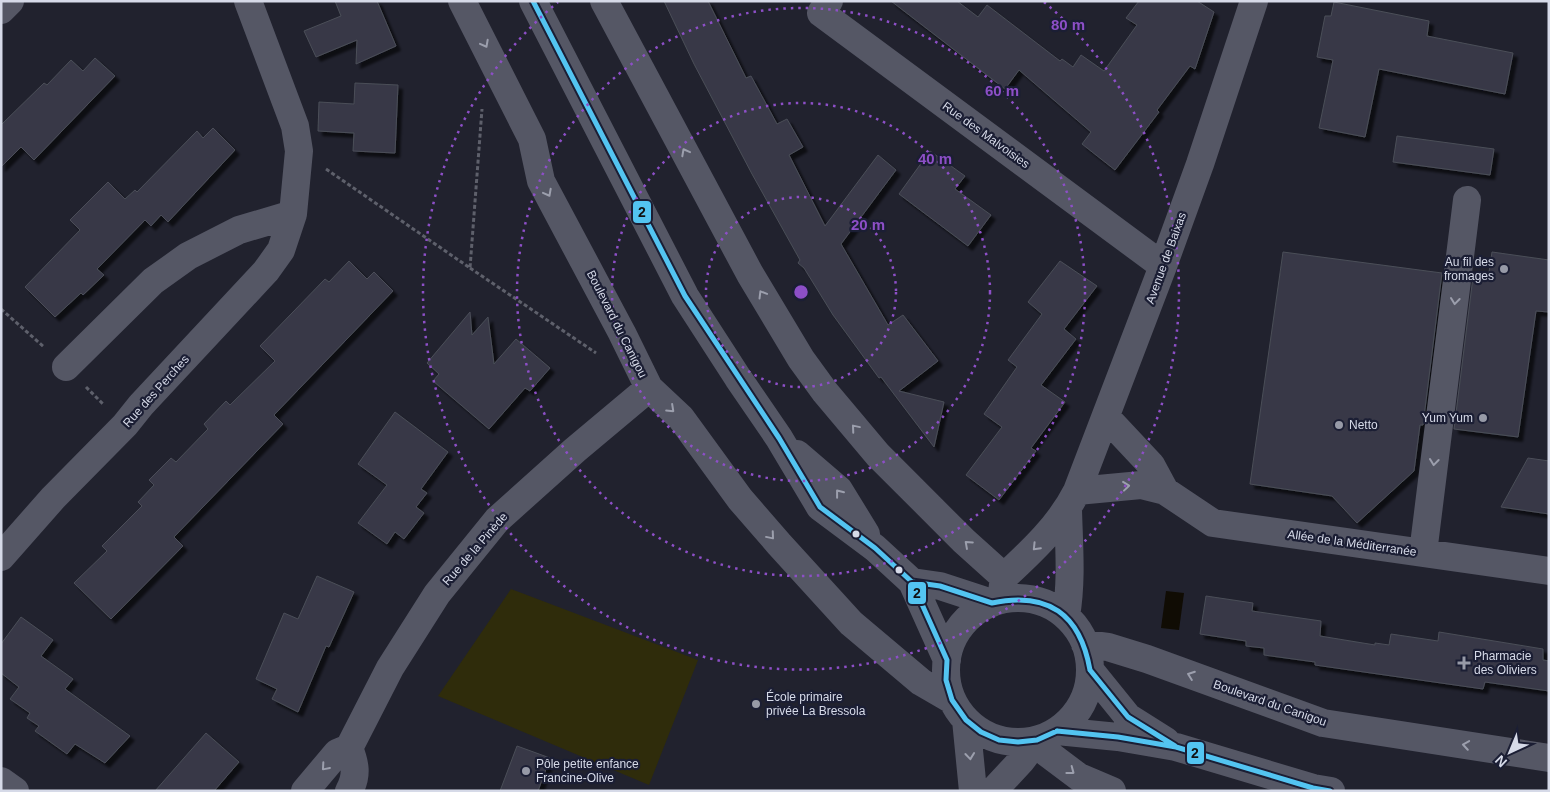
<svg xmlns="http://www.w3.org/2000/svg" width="1550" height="792" font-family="Arial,sans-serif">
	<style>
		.green { fill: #2f2c0b }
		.water { fill: #100c04 }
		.building { fill: #373947; stroke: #4b4e58; filter: url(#shadow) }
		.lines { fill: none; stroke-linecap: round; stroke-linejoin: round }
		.path { stroke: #5e606b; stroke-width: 3; stroke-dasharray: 4 2.5; stroke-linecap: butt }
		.minor { stroke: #555765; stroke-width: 28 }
		.bus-1-casing { stroke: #1b1e34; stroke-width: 9 }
		.bus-1 { stroke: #53c4f1; stroke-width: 5 }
		.oneway { stroke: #9c9fad }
		.ring { fill: none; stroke: #8d4fc7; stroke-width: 2.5; stroke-dasharray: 2.5 5 }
		.poi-dot { fill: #979aa7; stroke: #1b1e34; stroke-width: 2 }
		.bus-dot { fill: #d6dae8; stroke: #1b1e34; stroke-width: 2 }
		.labels { text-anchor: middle; stroke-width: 4.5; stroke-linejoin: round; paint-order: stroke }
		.street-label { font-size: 12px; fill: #d6dae8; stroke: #1b1e34 }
		.poi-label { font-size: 12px; fill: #d6dae8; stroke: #1b1e34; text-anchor: start }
		.centre { fill: #8d4fc7; stroke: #1b1e34; stroke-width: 2.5 }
		.ring-label { font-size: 15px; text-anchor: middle; font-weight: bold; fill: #8d4fc7; stroke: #1b1e34; stroke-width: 4.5; stroke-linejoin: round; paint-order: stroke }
		.line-badge { stroke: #1b1e34; stroke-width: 2 }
		.pale-badge-label { font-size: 14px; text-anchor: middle; font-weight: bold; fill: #111 }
	</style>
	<defs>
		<filter id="shadow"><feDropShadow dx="4.5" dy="4.5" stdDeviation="1" flood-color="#0009"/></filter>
	</defs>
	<rect width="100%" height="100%" fill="#21222e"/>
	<path class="green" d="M511,589L698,660L649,785L438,696Z"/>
	<path class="water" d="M1166,591L1184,593L1179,630L1161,628Z"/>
	<path class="building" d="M335,1H377L396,46L356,64L357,40L316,57L304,31L341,16Z
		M664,1H708L746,78L751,76L777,124L787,119L803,147L789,155L825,226L878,155L896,170L841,244L888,325L903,315L938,361L899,391L944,402L934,447L881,377L879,378L833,315L804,268L798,263L800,260L752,174L694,64Z
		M891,1H957L978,17L987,5L1060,61L1062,59L1073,67L1081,55L1104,71L1137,25L1126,18L1139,1H1197L1214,12L1195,69L1190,66L1157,110L1159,112L1115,170L1082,144L1091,132L1019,70L1005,89Z
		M1334,2L1429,21L1427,36L1513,53L1505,94L1379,69L1365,137L1319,128L1333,60L1317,57L1325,16H1331Z
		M95,58L115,76L34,160L21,147L1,167V125L44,83L47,85L71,60L83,71Z
		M355,83L398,85L395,153L353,151L354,133L318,131L319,102L354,104Z
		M213,128L235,150L168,222L161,215L151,226L145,220L97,269L104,275L83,295L81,293L55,317L25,287L80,230L70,220L108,182L125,199L135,190L137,192L197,131L203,138Z
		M1397,136L1494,149L1490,175L1393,162Z
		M930,151L965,176L955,189L991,215L968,246L899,194Z
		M1283,252L1442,273L1423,425H1420L1414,471L1357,523L1332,496L1250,484Z
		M1492,252L1549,260V312L1536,311L1518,437L1454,429L1473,277L1488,279Z
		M349,261L367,279L374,272L393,291L274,415L283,424L174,537L183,546L111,619L74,583L107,551L102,546L142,506L138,502L154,485L149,480L171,458L176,462L208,429L204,424L226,401L230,405L275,361L260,346L325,279L329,282Z
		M1060,261L1097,286L1064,329L1076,339L1041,385L1065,402L1031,448L1036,451L999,500L966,475L1002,427L984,414L1017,367L1008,360L1042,314L1028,302Z
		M470,312L472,335L488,317L494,364L516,339L550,368L530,391L525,388L489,429L433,381L439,374L427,363Z
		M395,412L448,452L421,489L427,493L416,507L424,513L404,539L395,532L387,544L358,523L387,485L358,464Z
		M1528,458L1549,461V514L1501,507Z
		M317,576L354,592L329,647L326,646L298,712L272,699L277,689L256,679L284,613L298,619Z
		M1206,596L1253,603L1252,611L1321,621L1320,636L1375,645V643L1389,645L1391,634L1438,641L1439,632L1543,649V660L1549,661V691L1485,682L1483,689L1315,665V662L1264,655V648L1246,646V641L1200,634Z
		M21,617L53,640L41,656L73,679L65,689L130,736L105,763L75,744L67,754L35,731L39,726L27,718L30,713L10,699L19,687L1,673V644Z
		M206,733L239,762L214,791H155Z
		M517,746L550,758L538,791H500Z"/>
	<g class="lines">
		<path class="path" d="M326,169L470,268L482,109
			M470,268L596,353
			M1,309L44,347
			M86,387L103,404"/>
		<path class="minor" d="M462,1L532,139L541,181L622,333L649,388L681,418L740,499L779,544L851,623L921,682L952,700
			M533,1L685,296L738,378L779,438L820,507L875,548L912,582L947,660
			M604,1L750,274L801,359L825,392L878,455L964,541L1004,577
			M829,1L821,13L1163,266
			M1,10L10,1
			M66,367L153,281L188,256L239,230L293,214
			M797,454L839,490L866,534
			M1077,491L1141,485L1165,491L1151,465L1106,417
			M1165,491L1213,523L1549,571
			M1423,553L1467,200
			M1,557L53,498L125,425L141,405L266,271L281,250L293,214L299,151L295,126L248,1
			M912,582L940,586L992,603
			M946 670a72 72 0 1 1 144 0a72 72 0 1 1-144 0Z
			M1001,600L1004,577C1032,551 1060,525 1077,491L1163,266L1200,164L1254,1
			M1066,616C1072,581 1069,546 1068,510
			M1085,644L1108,647L1147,659L1323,723L1549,758
			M1090,670L1128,717L1166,741
			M966,720L973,791
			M1057,731L1118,737L1176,747L1313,788L1331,791
			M1043,738L1047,753L1079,777L1112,791
			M1,781L15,791
			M305,791L337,753L349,748L390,668L437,594L497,520L575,450L649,388
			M349,791C358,775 355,763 349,748
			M993,791L1021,761L1037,740"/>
		<g class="bus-1-casing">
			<path id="bus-1" d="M533,1L685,296L779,438L820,507L875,548L912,582L947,660L946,680L952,700L966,720L981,732L999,740L1018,742L1037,740L1057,731
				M888,560L912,582L940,586L992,603
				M992,603C1048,591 1080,614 1090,670
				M1090,670L1128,717L1175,746
				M1057,731L1118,737L1176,747L1313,788L1330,791"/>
		</g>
		<use href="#bus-1" class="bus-1"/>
	</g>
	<defs><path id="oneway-chevron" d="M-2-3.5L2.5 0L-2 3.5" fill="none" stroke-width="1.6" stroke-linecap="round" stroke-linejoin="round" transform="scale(1.25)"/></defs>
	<g class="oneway">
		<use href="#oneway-chevron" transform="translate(485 44) rotate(62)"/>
		<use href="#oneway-chevron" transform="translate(685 152) rotate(-118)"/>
		<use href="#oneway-chevron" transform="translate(548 193) rotate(62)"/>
		<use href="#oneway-chevron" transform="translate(762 294) rotate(-121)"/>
		<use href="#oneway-chevron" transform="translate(1455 301) rotate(97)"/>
		<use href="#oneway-chevron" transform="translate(671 409) rotate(43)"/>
		<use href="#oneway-chevron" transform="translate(855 428) rotate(-130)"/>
		<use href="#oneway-chevron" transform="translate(1434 462) rotate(97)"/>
		<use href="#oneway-chevron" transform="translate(1126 486) rotate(-6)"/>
		<use href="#oneway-chevron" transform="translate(839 493) rotate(-128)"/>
		<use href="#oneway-chevron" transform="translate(771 536) rotate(50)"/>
		<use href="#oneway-chevron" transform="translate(968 544) rotate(-138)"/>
		<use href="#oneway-chevron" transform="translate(1036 547) rotate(134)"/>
		<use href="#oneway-chevron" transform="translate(1191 675) rotate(-160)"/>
		<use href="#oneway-chevron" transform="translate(1466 745) rotate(-171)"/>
		<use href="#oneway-chevron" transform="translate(970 756) rotate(84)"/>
		<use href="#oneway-chevron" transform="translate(325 767) rotate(131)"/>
		<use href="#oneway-chevron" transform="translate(1071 771) rotate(37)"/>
	</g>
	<g class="ring">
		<circle cx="801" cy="292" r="95"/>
		<circle cx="801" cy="292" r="189"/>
		<circle cx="801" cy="292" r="284"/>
		<path d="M1044 2A378 378 0 1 1 558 2"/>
	</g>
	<g class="poi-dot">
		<circle cx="1504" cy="269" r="5"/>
		<circle cx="1483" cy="418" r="5"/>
		<circle cx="1339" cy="425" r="5"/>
		<path d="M1461.5 655.5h5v5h5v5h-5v5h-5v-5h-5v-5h5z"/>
		<circle cx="756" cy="704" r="5"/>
		<circle cx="526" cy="771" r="5"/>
	</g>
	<g class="bus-dot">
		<circle cx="856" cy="534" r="4.5"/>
		<circle cx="899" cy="570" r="4.5"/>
	</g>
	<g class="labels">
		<g class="street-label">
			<text transform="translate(986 135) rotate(36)" y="4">Rue des Malvoisies</text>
			<text transform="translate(1166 258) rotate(-70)" y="4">Avenue de Baixas</text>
			<text transform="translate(617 324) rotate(63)" y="4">Boulevard du Canigou</text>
			<text transform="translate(156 391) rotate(-48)" y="4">Rue des Perches</text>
			<text transform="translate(1352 543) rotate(8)" y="4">Allée de la Méditerranée</text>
			<text transform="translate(475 549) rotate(-49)" y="4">Rue de la Pinède</text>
			<text transform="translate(1270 703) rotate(19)" y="4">Boulevard du Canigou</text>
		</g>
		<g class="poi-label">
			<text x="1494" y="266" text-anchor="end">Au fil des<tspan x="1494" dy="14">fromages</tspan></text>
			<text x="1473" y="422" text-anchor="end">Yum Yum</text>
			<text x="1349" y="429">Netto</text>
			<text x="1474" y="660">Pharmacie<tspan x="1474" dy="14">des Oliviers</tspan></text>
			<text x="766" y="701">École primaire<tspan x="766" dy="14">privée La Bressola</tspan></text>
			<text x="536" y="768">Pôle petite enfance<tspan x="536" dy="14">Francine-Olive</tspan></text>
		</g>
	</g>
	<circle cx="801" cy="292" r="8" class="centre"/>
	<g class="ring-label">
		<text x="1068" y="30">80 m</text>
		<text x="1002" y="96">60 m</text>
		<text x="935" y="164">40 m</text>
		<text x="868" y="230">20 m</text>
	</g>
	<g class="line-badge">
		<rect x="632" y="200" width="20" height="24" rx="5" fill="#53c4f1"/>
		<rect x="907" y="581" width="20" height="24" rx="5" fill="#53c4f1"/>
		<rect x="1186" y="741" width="19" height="24" rx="5" fill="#53c4f1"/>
	</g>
	<g class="pale-badge-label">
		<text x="642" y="217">2</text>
		<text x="917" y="598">2</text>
		<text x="1195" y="758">2</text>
	</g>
	<rect width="1550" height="792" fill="none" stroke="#d6dae8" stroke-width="5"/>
	<g transform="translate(1510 752) rotate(224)" stroke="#1b1e34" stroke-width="4" paint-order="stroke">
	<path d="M0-4L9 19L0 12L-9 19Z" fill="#d6dae8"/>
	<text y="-8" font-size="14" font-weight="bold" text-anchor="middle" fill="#d6dae8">N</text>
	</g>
</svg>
